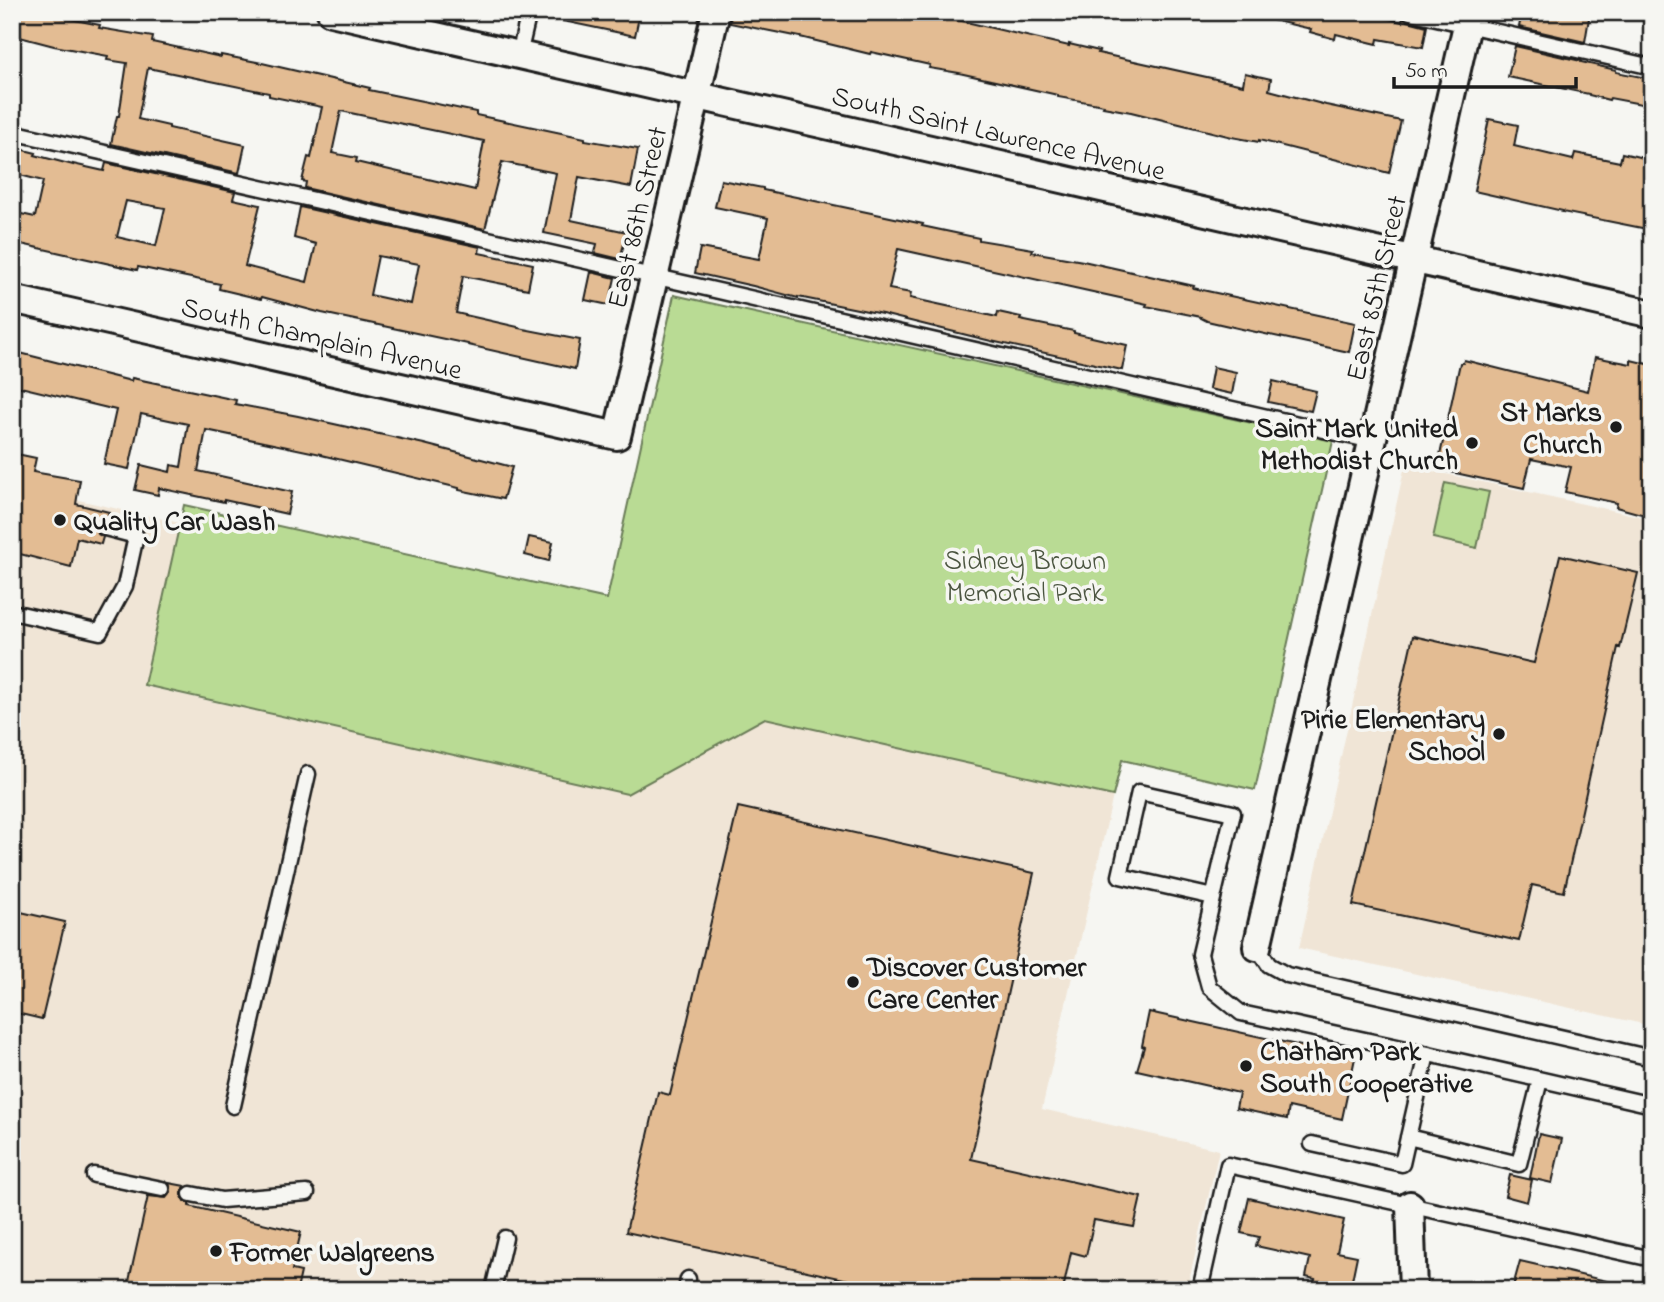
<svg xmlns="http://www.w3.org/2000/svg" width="1664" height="1302" font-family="'Indie Flower',sans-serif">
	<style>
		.built { fill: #f0e5d6 }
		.green { fill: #b9db94; stroke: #6a7c58; stroke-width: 2 }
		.building { fill: #e3bc93; stroke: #1c1c1c; stroke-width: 2; fill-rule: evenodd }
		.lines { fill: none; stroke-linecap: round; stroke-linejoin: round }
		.service-casing { stroke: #1c1c1c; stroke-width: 19 }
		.minor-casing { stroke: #1c1c1c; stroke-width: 32 }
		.service { stroke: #f6f6f2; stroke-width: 14 }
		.minor { stroke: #f6f6f2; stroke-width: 26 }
		.poi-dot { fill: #1c1c1c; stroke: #f6f6f2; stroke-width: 2.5 }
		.labels { text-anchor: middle; stroke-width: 7; stroke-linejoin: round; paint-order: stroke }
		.street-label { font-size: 28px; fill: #1c1c1c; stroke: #f6f6f2 }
		.poi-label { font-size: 28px; font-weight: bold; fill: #1c1c1c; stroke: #f6f6f2; text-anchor: start }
		.park-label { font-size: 28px; fill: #4b5540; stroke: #f6f6f2 }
	</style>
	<rect width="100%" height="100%" fill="#f6f6f2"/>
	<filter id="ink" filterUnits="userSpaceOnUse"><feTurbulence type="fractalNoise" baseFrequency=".0143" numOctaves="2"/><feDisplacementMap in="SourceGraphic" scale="14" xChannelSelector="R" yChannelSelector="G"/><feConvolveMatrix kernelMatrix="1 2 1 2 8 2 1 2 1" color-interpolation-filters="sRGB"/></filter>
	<g filter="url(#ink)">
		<path class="built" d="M1405,465L1652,519V1026L1299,948Z
			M12,485L180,523L144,686L626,794L765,718L1113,796L1042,1109L1219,1150L1187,1290H12Z"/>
		<path class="green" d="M674,295L1333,441L1255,790L1122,760L1113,796L765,718L627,794L144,685L184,505L607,599Z
			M1445,483L1489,492L1477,548L1433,538Z"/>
		<path class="building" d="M12,12H35L100,25L99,28L153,37L152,42L221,57V55L262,63L370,88L369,90L476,112V115L585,138V140L638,149L631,187L579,177L571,220L627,232L620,259L595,253L597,244L544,233L556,173L502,162L485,229L305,188L306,182L302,181L308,157L311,158L322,107L269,96V93L148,68L138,119L169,126V128L245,145L239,173L111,144L117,116H119L127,63L107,60L108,56L54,46L12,35ZM341,111L484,141L475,190L356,162L357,158L332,153Z
			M564,12H640L635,36L563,21Z
			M731,12H925V14L962,21L1069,46V44L1099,51L1098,53L1243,85L1245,73L1271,79L1269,90L1326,105L1401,121L1389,173L1259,140V142L1232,137L1131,112L1103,107L1104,105L1058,97V95L959,73L929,68L930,65L871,52L870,54L800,37L730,23Z
			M1272,12H1368V14L1402,22L1403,18L1408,21L1427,26L1423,47L1378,39L1377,44L1336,34L1335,39L1310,32L1311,29L1272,20Z
			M1522,12H1590L1585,42L1519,27Z
			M1515,46L1581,61V62L1616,70V72L1652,79V106L1610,98L1609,100L1589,95V94L1508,77Z
			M1489,119L1518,125L1514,146L1573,160L1575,153L1620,162L1622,153L1652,160V230L1562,212L1563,211L1474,191Z
			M12,147L36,153L35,155L73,165V164L104,171L106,163L235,192L233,199L260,205L245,266L307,282L316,244L294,238L300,207L480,247L479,253L533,264L528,289L463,276L456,313L518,327V328L580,340L575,369L468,345V344L322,313L262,297L261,299L219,289L220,284L138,267L137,270L12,242V212L35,217L43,181L12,173ZM126,201L165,208L156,246L117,237ZM378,256L419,264L411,304L370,295Z
			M721,180L763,188V190L923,224L922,226L979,238V240L1033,249L1032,252L1083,261L1194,286L1193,288L1355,323L1349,352L1242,329L1207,321L1201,318V317L1146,306L1147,304L898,249L889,289L911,293L910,298L997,317L998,312L1021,317L1020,320L1074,331V333L1127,345L1122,370L991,341L882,314L798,297V298L753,286L695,273L700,248L759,259L768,218L715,207Z
			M591,272L615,278L609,305L585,300Z
			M12,351L131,381L132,378L236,400L235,404L298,416L424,444L512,467L503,499L459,490V488L321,455V454L206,430L198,471L292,492L287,514L224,500V502L159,488L158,495L135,490L141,465L170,472L171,465L181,467L188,424L141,414L129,469L104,464L116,410L12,385Z
			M1595,357L1631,364V360L1652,365V517L1616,507L1617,503L1565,492L1571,467L1531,459L1524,488L1437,469L1460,363H1463L1464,360L1588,391Z
			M1213,367L1236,372L1232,394L1209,389Z
			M1273,381L1316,391L1311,411L1268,402Z
			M12,453L36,458L33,472L80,480L76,504L109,512L107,519L99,521L96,526L98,534L103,537L101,544L77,538L71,567L12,552Z
			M529,537L553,542L549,561L525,555Z
			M1560,555L1638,573L1620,648L1618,647L1564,892L1532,885L1519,941L1353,905L1413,636L1534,663Z
			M738,807L1034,873L971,1159L1141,1197L1134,1227L1094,1220L1086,1256L1071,1252L1063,1290H895L626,1232L658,1092L670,1095Z
			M12,910L65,922L42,1019L12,1012Z
			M1149,1012L1355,1058L1342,1119L1289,1107L1287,1119L1236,1108L1239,1093L1137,1070L1144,1047L1142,1046Z
			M1539,1134L1562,1139L1552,1183L1530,1178Z
			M1510,1175L1532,1180L1527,1202L1505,1196Z
			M169,1183L185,1186L182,1192V1196L184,1201L189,1203V1206L301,1232L292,1270L301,1272L297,1290H127L148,1196L166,1198L171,1192Z
			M1249,1198L1344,1220L1337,1252L1357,1256L1350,1290H1312L1315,1279L1306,1277L1310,1258L1256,1246L1259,1237L1241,1233Z
			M1520,1261L1611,1282L1610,1290H1512Z"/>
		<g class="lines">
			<g class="service-casing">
				<path id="service" d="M1410,12L1652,67
					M519,55L529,12
					M12,132L688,284L1372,441
					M12,612L100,632L125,586L136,536L105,528
					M1213,897L1120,876L1139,792L1233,813L1200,954L1209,987L1241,1013L1411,1050L1652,1105
					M1257,947L1269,965L1287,975L1652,1058
					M233,1106L308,774
					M1408,1137L1519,1164L1540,1080
					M1312,1144L1402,1164L1427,1054
					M94,1175L162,1189
					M191,1194L222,1200L307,1193
					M493,1290L505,1238
					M686,1290L688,1279
					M1200,1290L1228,1165L1652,1259"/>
			</g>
			<g class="minor-casing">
				<path id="minor" d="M331,12L1652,314
					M12,299L617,436L716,12
					M1257,947L1470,12
					M1410,1205L1413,1290"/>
			</g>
			<use href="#service" class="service"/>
			<use href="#minor" class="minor"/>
		</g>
	</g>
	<g class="poi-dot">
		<circle cx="1616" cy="427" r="7"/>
		<circle cx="1472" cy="443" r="7"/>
		<circle cx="60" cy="520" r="7"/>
		<circle cx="1499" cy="734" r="7"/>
		<circle cx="853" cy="982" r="7"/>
		<circle cx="1246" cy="1066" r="7"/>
		<circle cx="216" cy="1251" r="7"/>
	</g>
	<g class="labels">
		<g class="street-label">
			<text transform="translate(999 132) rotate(13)" y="10">South Saint Lawrence Avenue</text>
			<text transform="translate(636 217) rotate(-77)" y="10">East 86th Street</text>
			<text transform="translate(1375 288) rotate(-77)" y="10">East 85th Street</text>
			<text transform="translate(322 337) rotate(13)" y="10">South Champlain Avenue</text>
		</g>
		<g class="poi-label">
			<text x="1602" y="421" text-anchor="end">St Marks<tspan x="1602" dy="32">Church</tspan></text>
			<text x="1458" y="437" text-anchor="end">Saint Mark United<tspan x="1458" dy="32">Methodist Church</tspan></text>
			<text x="74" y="530">Quality Car Wash</text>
			<text x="1485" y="728" text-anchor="end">Pirie Elementary<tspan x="1485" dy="32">School</tspan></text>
			<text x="867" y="976">Discover Customer<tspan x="867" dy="32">Care Center</tspan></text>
			<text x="1260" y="1060">Chatham Park<tspan x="1260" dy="32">South Cooperative</tspan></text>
			<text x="230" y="1261">Former Walgreens</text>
		</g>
		<g class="park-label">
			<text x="1025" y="569">Sidney Brown<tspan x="1025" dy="32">Memorial Park</tspan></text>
		</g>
	</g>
	<rect width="1664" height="1302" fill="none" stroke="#f6f6f2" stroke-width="42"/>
	<rect x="21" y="21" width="1622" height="1260" fill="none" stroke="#1c1c1c" stroke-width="2.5" filter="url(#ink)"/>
	<path d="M1394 77v10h182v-10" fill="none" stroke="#1c1c1c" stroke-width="3.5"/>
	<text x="1405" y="77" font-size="21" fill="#1c1c1c" stroke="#f6f6f2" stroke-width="5" paint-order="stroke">50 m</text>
</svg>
